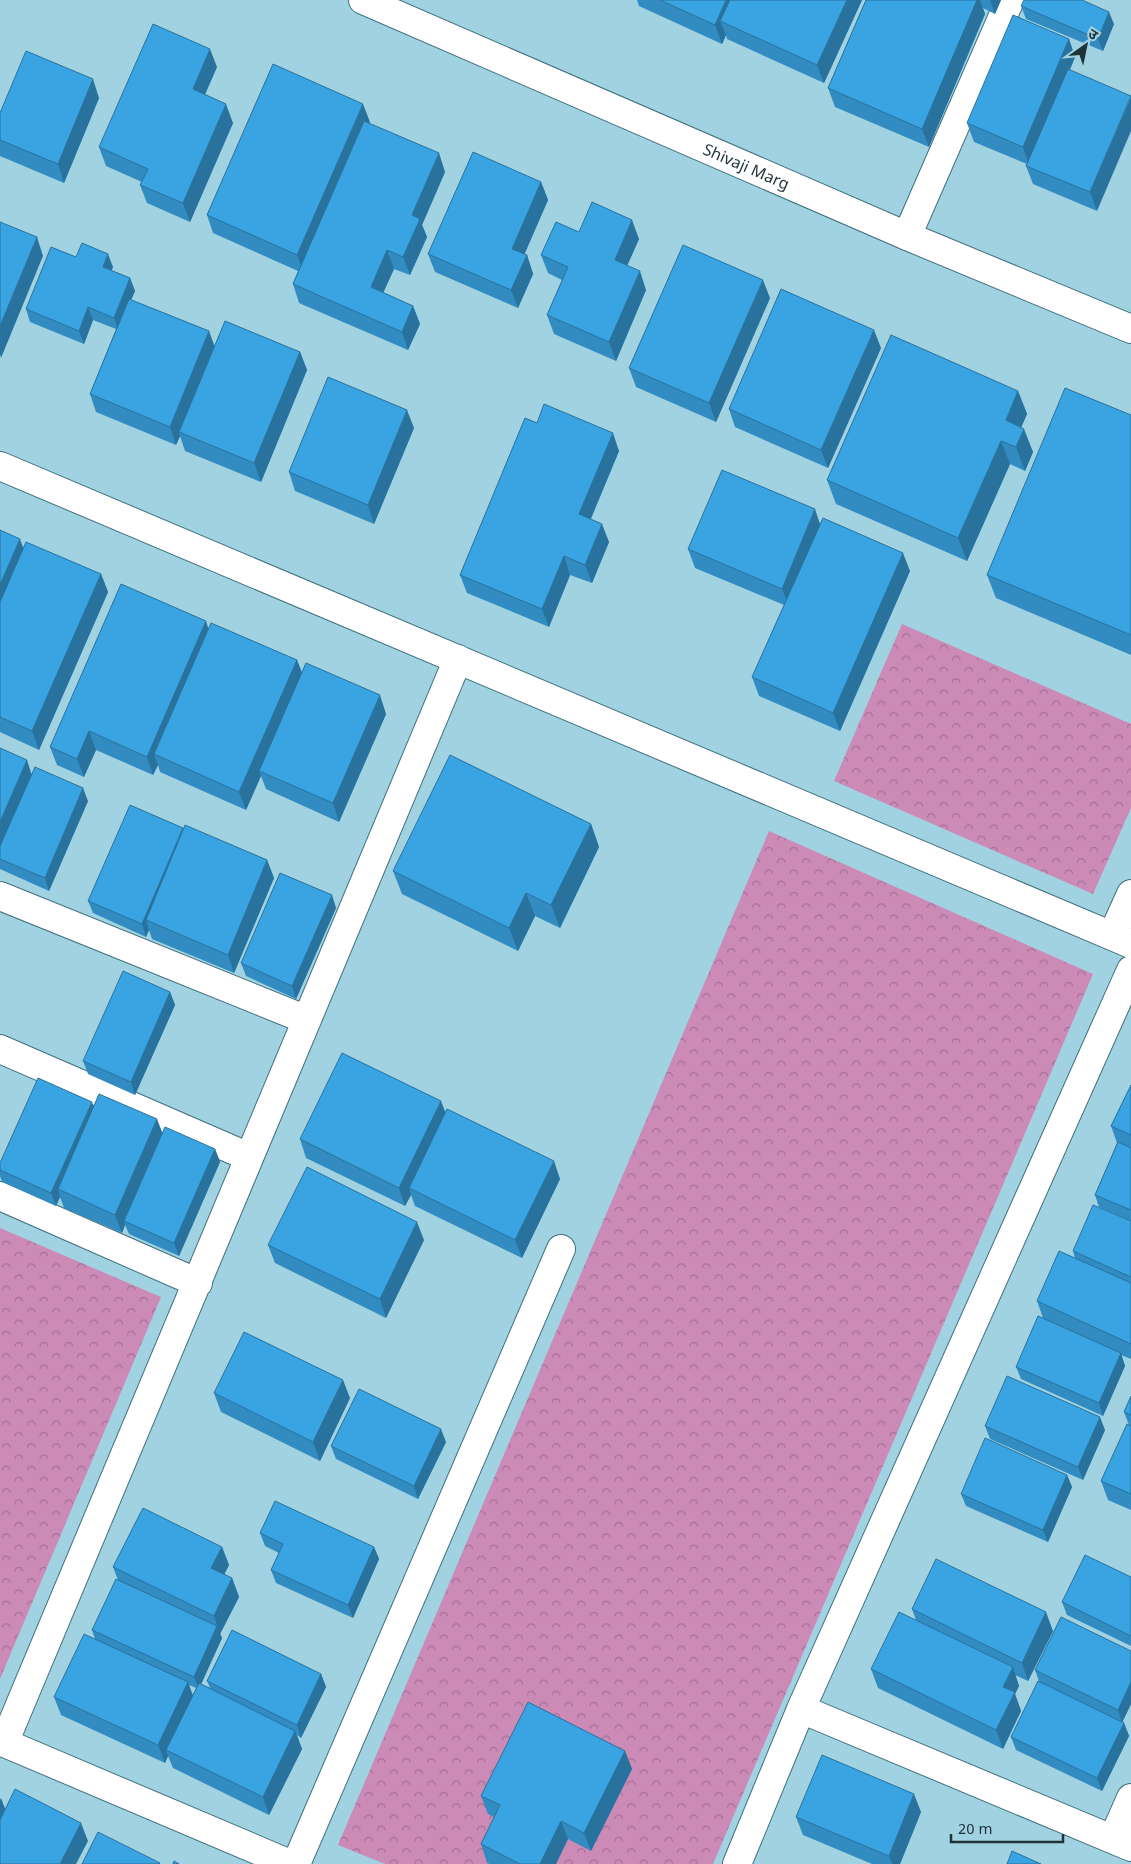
<svg xmlns="http://www.w3.org/2000/svg" width="1131" height="1864" font-family="Georgia,'Noto Sans Devanagari',serif">
	<style>
		.park { fill: url(#park-crowns) }
		.lines { fill: none; stroke-linecap: round; stroke-linejoin: round }
		.minor-casing { stroke: #406f7d; stroke-width: 30 }
		.tertiary-casing { stroke: #406f7d; stroke-width: 30 }
		.minor { stroke: #fff; stroke-width: 28 }
		.tertiary { stroke: #fff; stroke-width: 28 }
		.wall { fill: #328cc2; fill-rule: evenodd }
		.shaded-wall { fill: #29729e }
		.building { fill: #3aa3e1; stroke: #29729e }
		.labels { text-anchor: middle; stroke-width: 4.5; stroke-linejoin: round; paint-order: stroke }
		.street-label { font-size: 16px; fill: #1f3339; stroke: #a1d2e2 }
	</style>
	<defs>
		<pattern id="park-crowns" width="20" height="18" patternUnits="userSpaceOnUse" patternTransform="scale(1.25)"><rect width="20" height="18" fill="#cc8ab7"/><path d="M2 6a3 3 0 1 1 6 0M12 15a3 3 0 1 1 6 0" fill="none" stroke="#a57196"/></pattern>
	</defs>
	<rect width="100%" height="100%" fill="#a1d2e2"/>
	<path class="park" d="M902,624L1131,724V808L1093,894L834,781Z
		M769,831L1093,974L713,1864H385L338,1845Z
		M0,1228L161,1297L0,1679Z"/>
	<g class="lines">
		<g class="minor-casing">
			<path id="minor" d="M907,236L1010,0
				M0,466L1131,944
				M0,896L307,1020
				M1112,936L1131,894
				M0,1049L249,1157
				M0,1196L198,1283
				M801,1709L1131,1847
				M0,1741L290,1864
				M4,1743L458,659
				M1113,1839L1131,1798
				M296,1864L561,1249
				M737,1864L801,1709L1131,970"/>
		</g>
		<g class="tertiary-casing">
			<g id="tertiary">
				<path id="s1" d="M363,0L907,236L1131,329"/>
			</g>
		</g>
		<use href="#minor" class="minor"/>
		<use href="#tertiary" class="tertiary"/>
	</g>
	<path class="wall" d="M637,0H862L824,83L727,39L726,35L722,44L639,6Z
		M866,0H1001L995,14L983,8L985,14L929,147L835,107L828,88Z
		M1021,6L1114,24L1103,51L1026,19Z
		M1069,39L1075,57L1070,70L1097,211L1033,184L1026,166L1027,164L974,142L967,123Z
		M217,67L205,95L233,123L190,222L147,203L140,185L142,182L106,166L99,147Z
		M99,98L64,183L0,156V113Z
		M370,122L369,123L445,172L422,225L427,237L410,275L394,269L383,293L413,306L420,324L408,350L299,303L293,284L298,271L213,233L207,215Z
		M541,182L548,200L524,254L527,255L533,274L518,308L435,272L428,254Z
		M579,232L639,239L627,266L646,290L616,361L554,334L547,315L562,280L548,273L541,255Z
		M76,257L113,267L111,271L130,278L135,291L131,300L215,346L300,352L307,370L261,482L185,451L180,436L176,445L96,412L90,394L116,329L93,320L84,344L30,322L26,309Z
		M770,298L716,422L636,387L629,368Z
		M881,348L828,468L735,427L729,409Z
		M1018,391L1027,414L1021,427L1033,452L1025,471L1010,464L967,561L836,504L827,480Z
		M1131,415V655L996,598L987,575Z
		M537,423L619,451L591,519L609,542L592,583L570,575L549,627L467,593L460,575Z
		M414,428L374,524L295,491L289,472Z
		M820,523L910,571L840,731L759,696L752,677L784,605L695,568L688,549Z
		M0,530L23,548L101,574L108,592L39,750L0,732Z
		M209,629L297,660L302,673L386,714L339,822L266,789L261,776L246,810L160,772L158,765L153,775L96,750L84,777L57,765L50,747Z
		M0,748L32,774L88,801L49,891L0,869Z
		M591,824L599,847L560,928L535,916L518,951L402,894L393,871Z
		M183,828L184,829L267,860L274,878L234,973L152,939L149,930L146,937L93,913L88,901Z
		M336,908L296,999L246,976L241,963Z
		M170,992L175,1005L135,1095L88,1074L83,1061Z
		M1131,1085V1221L1099,1207L1095,1195L1117,1143L1111,1126Z
		M445,1113L560,1179L522,1258L415,1206L411,1195L405,1206L306,1158L300,1139Z
		M162,1133L215,1149L220,1162L179,1256L129,1234L125,1225L122,1233L64,1208L60,1197L56,1206L2,1182L0,1176V1163Z
		M1131,1221V1359L1121,1355L1125,1366L1103,1416L1021,1379L1016,1367L1043,1318L1037,1301L1075,1258L1073,1251Z
		M424,1240L386,1318L275,1263L268,1245Z
		M214,1393L350,1398L320,1461L221,1412Z
		M1131,1396V1510L1108,1500L1101,1481L1129,1425L1124,1412Z
		M985,1426L1105,1430L1083,1480L990,1439Z
		M446,1442L418,1499L336,1459L331,1446Z
		M1067,1475L1072,1487L1048,1542L966,1506L961,1494Z
		M260,1533L374,1547L379,1559L353,1618L276,1583L271,1570L279,1553L265,1546Z
		M222,1547L229,1565L224,1574L232,1578L239,1597L220,1634L222,1638L201,1684L210,1688L207,1681L321,1674L326,1687L301,1738L297,1735L302,1749L269,1815L173,1768L168,1756L165,1763L61,1715L54,1697L95,1639L92,1630L118,1580L113,1567ZM189,1685L196,1688L193,1695Z
		M1131,1577V1646L1067,1615L1062,1602Z
		M912,1609L1053,1631L1028,1681L1015,1675L1019,1686L1015,1694L1021,1711L1003,1749L878,1688L871,1669L916,1620Z
		M1131,1651V1704L1122,1722L1124,1723L1129,1736L1102,1791L1016,1750L1011,1737L1039,1681L1035,1670Z
		M625,1751L632,1769L591,1851L568,1839L556,1864H490L487,1863L481,1844L494,1817L488,1814L481,1796Z
		M921,1812L900,1864H872L803,1835L796,1817Z"/>
	<path class="shaded-wall" d="M726,0H742L720,21L726,35L722,44L715,25Z
		M847,0H862L824,83L817,65Z
		M977,0H980L985,14L929,147L922,129Z
		M990,0H1001L995,14Z
		M1109,12L1114,24L1103,51L1098,39Z
		M1069,39L1075,57L1029,165L1023,147Z
		M210,49L217,67L199,107L193,89Z
		M93,79L99,98L64,183L58,164Z
		M1131,97V131L1097,211L1090,192Z
		M226,104L233,123L190,222L183,203Z
		M363,104L370,122L304,273L297,255Z
		M439,153L445,172L422,225L427,237L410,275L403,257L412,215Z
		M541,182L548,200L519,267L512,249Z
		M632,220L639,239L621,279L615,260Z
		M37,237L43,256L1,358L0,354V326Z
		M387,250L394,269L377,306L371,287Z
		M108,254L113,267L107,280L103,267Z
		M527,255L533,274L518,308L511,290Z
		M640,271L646,290L616,361L609,342Z
		M130,278L135,291L118,330L114,318Z
		M763,280L770,298L716,422L709,403Z
		M413,306L420,324L408,350L402,332Z
		M88,307L93,320L84,344L79,331Z
		M874,330L881,348L828,468L821,450Z
		M209,331L216,350L179,432L180,436L176,445L170,427Z
		M300,352L307,370L261,482L254,463Z
		M1018,391L1027,414L1014,444L1006,420Z
		M407,410L414,428L374,524L368,505Z
		M1024,429L1033,452L1025,471L1016,447Z
		M613,433L619,451L585,532L579,514Z
		M1001,441L1010,464L967,561L958,538Z
		M815,509L821,527L789,607L782,589Z
		M602,524L609,542L592,583L585,565Z
		M20,539L27,558L0,618V585Z
		M903,553L910,571L840,731L833,713Z
		M564,556L570,575L549,627L542,609Z
		M101,574L108,592L39,750L32,731Z
		M206,621L212,640L154,754L158,765L153,775L147,757Z
		M297,660L304,678L259,771L261,776L246,810L239,792Z
		M380,695L386,714L339,822L333,803Z
		M89,731L96,750L84,777L77,759Z
		M27,760L33,779L0,855V822Z
		M83,788L88,801L49,891L45,878Z
		M591,824L599,847L560,928L551,905Z
		M183,828L188,841L146,920L149,930L146,937L142,924Z
		M267,860L274,878L234,973L228,955Z
		M526,893L535,916L518,951L509,928Z
		M332,895L336,908L296,999L292,986Z
		M170,992L175,1005L135,1095L131,1082Z
		M441,1101L448,1119L409,1188L411,1195L405,1206L399,1188Z
		M92,1102L96,1114L58,1189L60,1197L56,1206L51,1193Z
		M157,1119L164,1137L124,1221L125,1225L122,1233L115,1215Z
		M215,1149L220,1162L179,1256L174,1243Z
		M554,1161L560,1179L522,1258L515,1240Z
		M417,1222L424,1240L386,1318L380,1299Z
		M1121,1353L1125,1366L1103,1416L1099,1403Z
		M343,1380L350,1398L320,1461L313,1442Z
		M1100,1417L1105,1430L1083,1480L1078,1467Z
		M441,1429L446,1442L418,1499L414,1486Z
		M1067,1475L1072,1487L1048,1542L1043,1530Z
		M222,1547L229,1565L218,1587L211,1568Z
		M374,1547L379,1559L353,1618L348,1605Z
		M232,1578L239,1597L220,1634L214,1616Z
		M1046,1612L1053,1631L1028,1681L1022,1663Z
		M217,1626L222,1638L199,1689L194,1677Z
		M1013,1667L1019,1686L1015,1694L1021,1711L1003,1749L996,1730L1003,1687Z
		M321,1674L326,1687L301,1738L297,1725Z
		M188,1682L194,1700L166,1750L168,1756L165,1763L158,1745Z
		M1131,1682V1704L1122,1723L1118,1710Z
		M1124,1723L1129,1736L1102,1791L1097,1778Z
		M295,1731L302,1749L269,1815L263,1797Z
		M625,1751L632,1769L591,1851L584,1833Z
		M914,1794L921,1812L900,1864H892L889,1856Z
		M1,1798L6,1811L0,1822V1800Z
		M561,1821L568,1839L556,1864H540Z
		M81,1823L88,1841L76,1864H60Z"/>
	<path class="building" d="M660,0H726L715,25Z
		M730,0H847L817,65L720,21Z
		M866,0H977L922,129L828,88Z
		M1024,0H1082L1109,12L1098,39L1021,6Z
		M1013,15L1069,39L1023,147L967,123Z
		M153,24L210,49L193,89L226,104L183,203L140,185L148,169L99,147Z
		M26,51L93,79L58,164L0,140V113Z
		M273,64L363,104L297,255L207,215Z
		M1068,69L1131,96L1090,192L1026,166Z
		M364,121L439,153L412,215L420,219L403,257L387,250L371,287L413,306L402,332L293,284Z
		M473,152L541,182L512,249L527,255L511,290L428,254Z
		M592,202L632,220L615,260L640,271L609,342L547,315L568,267L541,255L556,222L579,232Z
		M0,222L37,237L0,326Z
		M82,243L108,254L103,267L130,278L114,318L88,307L79,331L26,309L51,247L76,257Z
		M683,245L763,280L709,403L629,368Z
		M781,289L874,330L821,450L729,409Z
		M129,299L209,331L170,427L90,394Z
		M225,321L300,352L254,463L179,432Z
		M891,335L1018,391L1006,420L1024,429L1016,447L1001,441L958,538L827,480Z
		M328,377L407,410L368,505L289,472Z
		M1065,388L1131,415V635L987,575Z
		M544,404L613,433L579,514L602,524L585,565L564,556L542,609L460,575L525,418L537,423Z
		M722,470L815,509L782,589L688,549Z
		M823,518L903,553L833,713L752,677Z
		M0,530L20,539L0,585Z
		M26,542L101,574L32,731L0,717V602Z
		M121,584L206,621L147,757L89,731L77,759L50,747Z
		M211,623L297,660L239,792L154,754Z
		M306,663L380,695L333,803L259,771Z
		M0,748L27,760L0,822Z
		M450,755L591,824L551,905L526,893L509,928L393,871Z
		M35,767L83,788L45,878L0,859V846Z
		M130,805L183,828L142,924L88,901Z
		M185,825L267,860L228,955L146,920Z
		M280,873L332,895L292,986L241,963Z
		M123,971L170,992L131,1082L83,1061Z
		M342,1053L441,1101L399,1188L300,1139Z
		M38,1078L92,1102L51,1193L0,1170V1163Z
		M1131,1085V1135L1111,1126Z
		M99,1094L157,1119L115,1215L58,1189Z
		M447,1109L554,1161L515,1240L409,1188Z
		M165,1127L215,1149L174,1243L124,1221Z
		M1118,1142L1131,1148V1210L1095,1195Z
		M307,1167L417,1222L380,1299L268,1245Z
		M1093,1205L1131,1221V1277L1073,1251Z
		M1059,1251L1131,1283V1344L1037,1301Z
		M1038,1316L1121,1353L1099,1403L1016,1367Z
		M244,1332L343,1380L313,1442L214,1393Z
		M1007,1376L1100,1417L1078,1467L985,1426Z
		M359,1389L441,1429L414,1486L331,1446Z
		M1131,1396V1415L1124,1412Z
		M1127,1424L1131,1426V1494L1101,1481Z
		M985,1438L1067,1475L1043,1530L961,1494Z
		M275,1501L374,1547L348,1605L271,1570L283,1544L260,1533Z
		M143,1508L222,1547L211,1568L232,1578L214,1616L113,1567Z
		M1085,1555L1131,1577V1636L1062,1602Z
		M936,1559L1046,1612L1022,1663L912,1609Z
		M116,1579L217,1626L194,1677L92,1630Z
		M899,1612L1013,1667L1003,1687L1015,1692L996,1730L871,1669Z
		M1061,1617L1131,1651V1682L1118,1710L1035,1670Z
		M232,1630L321,1674L297,1725L207,1681Z
		M84,1634L188,1682L158,1745L54,1697Z
		M1038,1681L1124,1723L1097,1778L1011,1737Z
		M199,1683L295,1731L263,1797L166,1750Z
		M528,1702L625,1751L584,1833L561,1821L540,1864H520L481,1844L500,1805L481,1796Z
		M822,1755L914,1794L889,1856L796,1817Z
		M15,1789L81,1823L60,1864H0V1820Z
		M98,1832L160,1863L159,1864H82Z
		M1012,1851L1041,1864H1007Z
		M174,1861L179,1864H173Z"/>
	<g class="labels">
		<g class="street-label">
			<text dy="6" stroke="none"><textPath href="#s1" startOffset="418">Shivaji Marg</textPath></text>
		</g>
	</g>
	<g transform="translate(1086 45) rotate(33)" stroke="#a1d2e2" stroke-width="4" paint-order="stroke">
	<path d="M0-4L9 19L0 12L-9 19Z" fill="#1f3339"/>
	<text y="-8" font-size="14" font-weight="bold" text-anchor="middle" fill="#1f3339">उ</text>
	</g>
	<path d="M951 1834v8h112v-8" fill="none" stroke="#1f3339" stroke-width="2.5"/>
	<text x="958" y="1834" font-size="15" fill="#1f3339" stroke="#a1d2e2" stroke-width="4" paint-order="stroke">20 m</text>
</svg>
